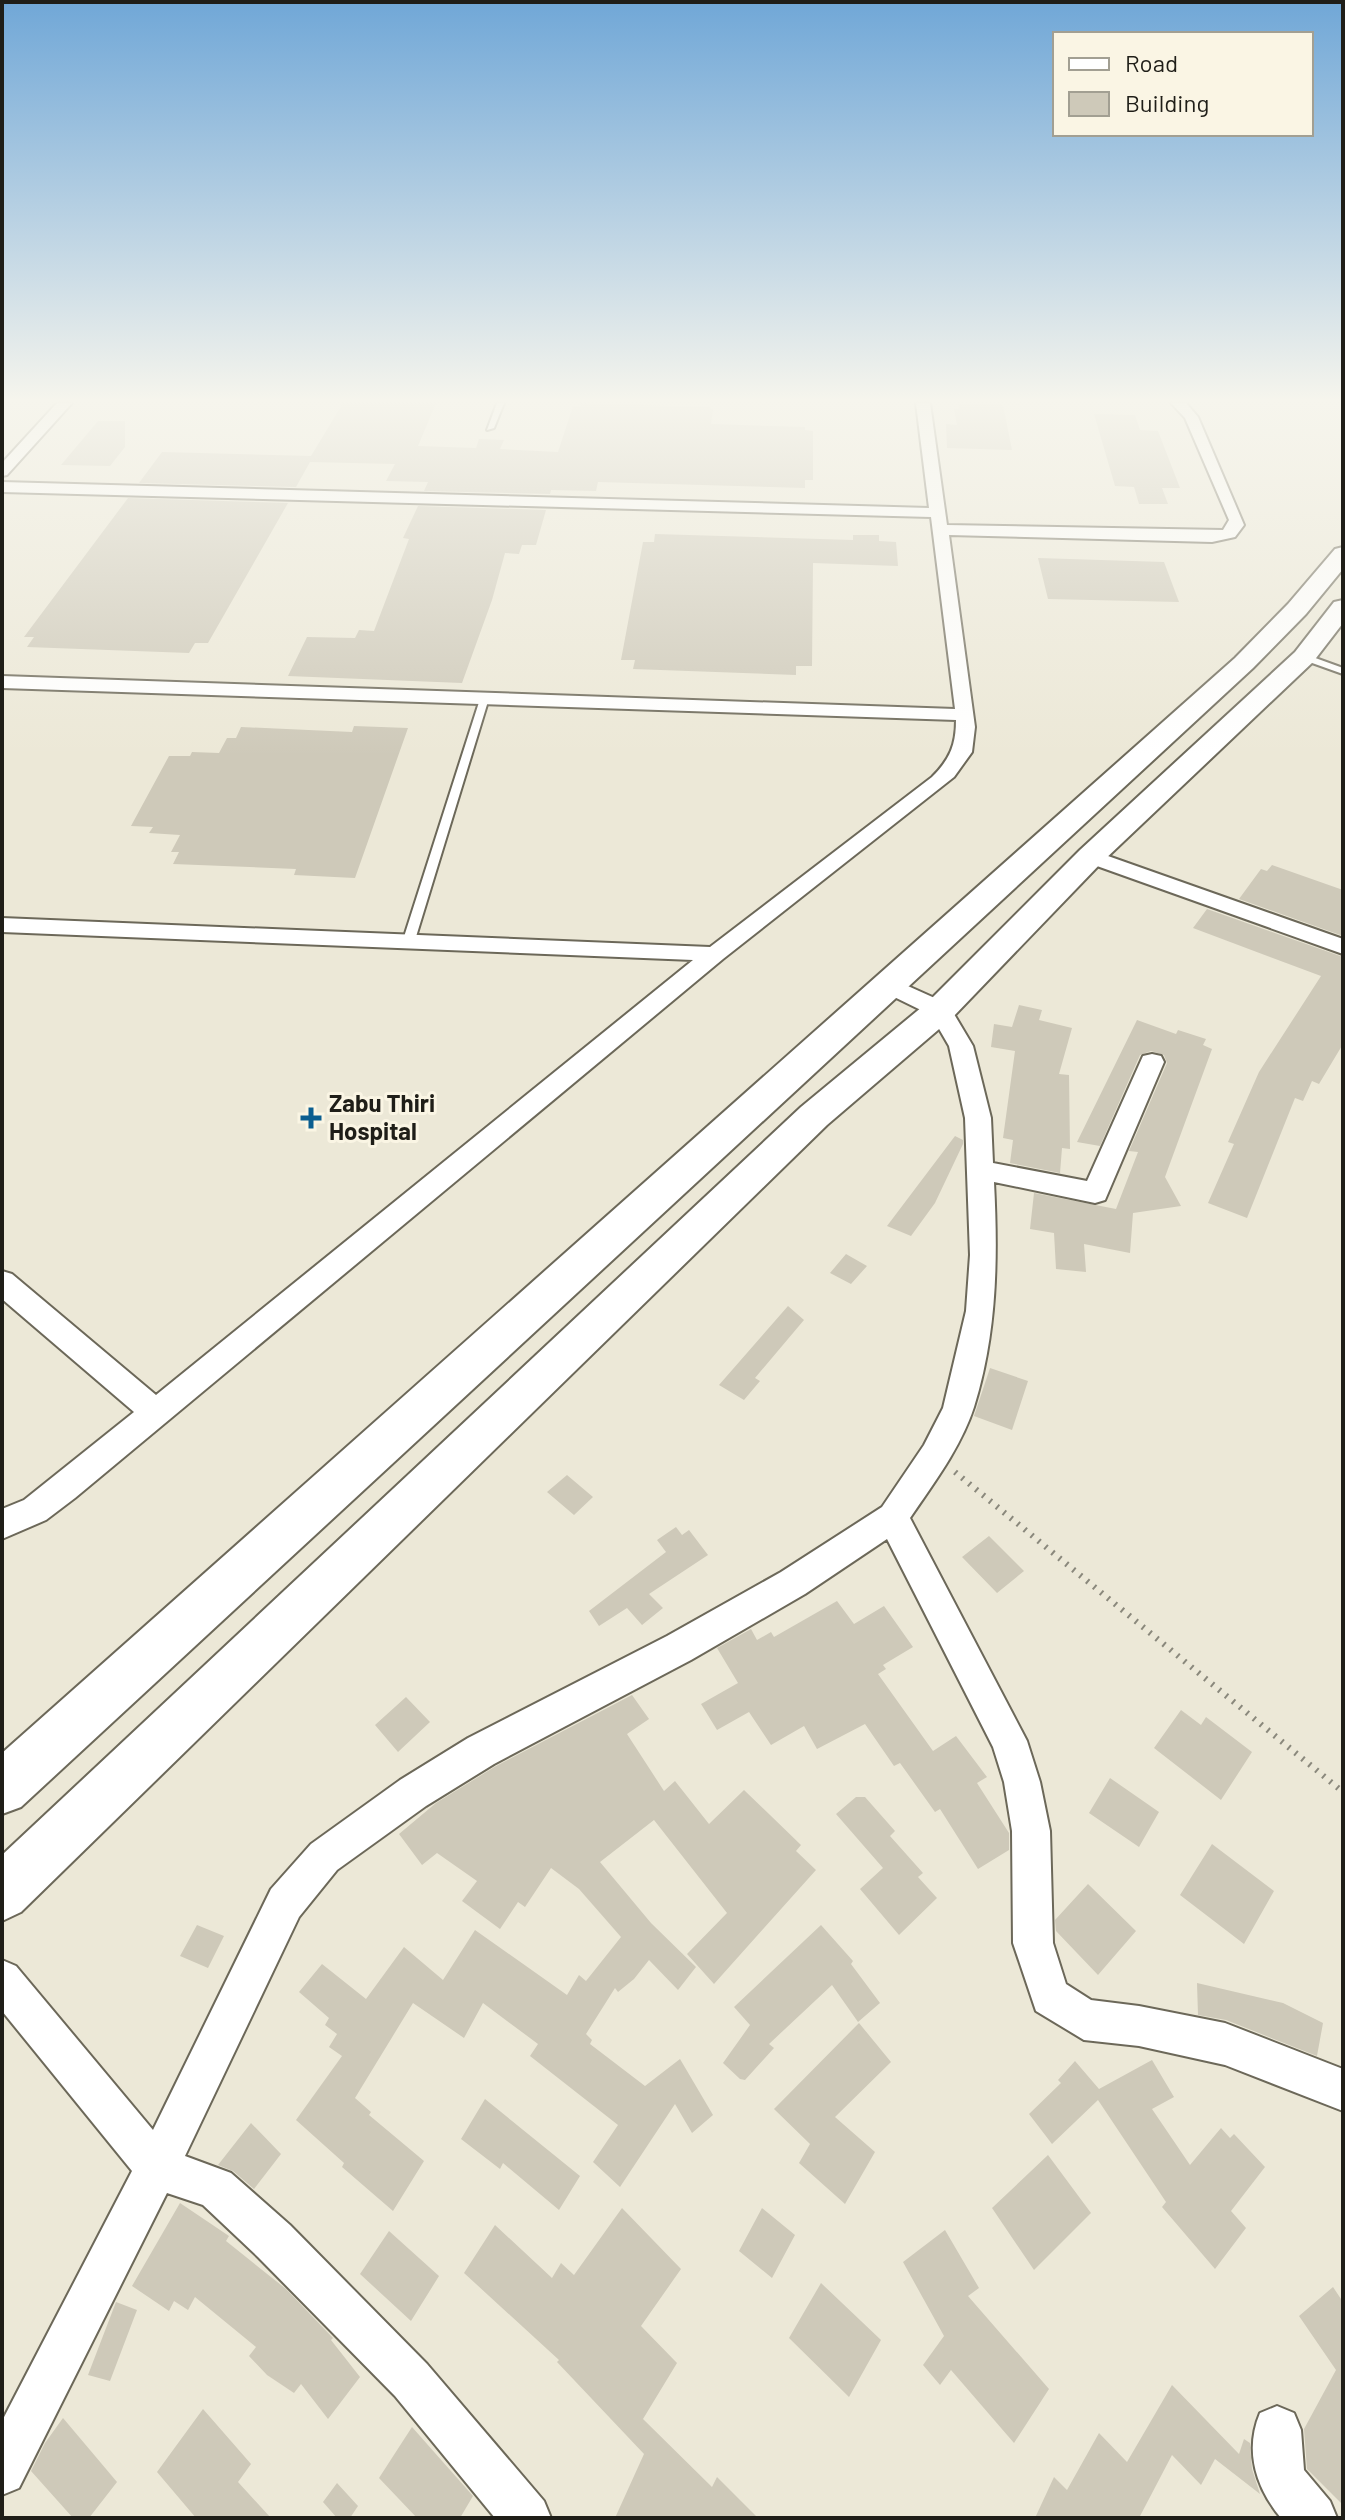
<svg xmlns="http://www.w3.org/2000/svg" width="1345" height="2520" font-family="Barlow,sans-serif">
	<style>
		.building { fill: #cec9b9 }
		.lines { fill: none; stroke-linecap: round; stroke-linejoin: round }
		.service-casing { stroke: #6c6859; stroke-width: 4 }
		.minor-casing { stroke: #6c6859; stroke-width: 4 }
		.secondary-casing { stroke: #6c6859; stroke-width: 4 }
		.path { stroke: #8a887c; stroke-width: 6; stroke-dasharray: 2 7; stroke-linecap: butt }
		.service { fill: #fff; fill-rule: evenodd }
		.minor { fill: #fff; fill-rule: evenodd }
		.secondary { fill: #fff; fill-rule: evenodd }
		.poi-dot { fill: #0b5e90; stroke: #faf5e4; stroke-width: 3 }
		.labels { text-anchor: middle; stroke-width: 6; stroke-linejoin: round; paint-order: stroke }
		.poi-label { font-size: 24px; font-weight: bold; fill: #1f1e18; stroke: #faf5e4; text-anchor: start }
	</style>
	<rect width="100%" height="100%" fill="#ece8d7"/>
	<path class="building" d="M343,403H436L418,446L476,448L479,439L504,440L500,449L558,452L573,406H580L581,403L710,407L713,410L711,424L805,427V430L813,431V480H805V488L598,482L596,491L551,490L550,494L424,491L428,482L386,481L395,464L310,462L296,487L139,483L162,452L311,456Z
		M958,404L1003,405L1012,450L947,448L946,424L957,425L954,409H959Z
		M1094,414L1135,415L1140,430L1158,431L1180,488H1162L1168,504H1139L1134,487L1115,486Z
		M98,421H125V447L110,466L61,465Z
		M128,498L288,503L208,643H195L189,653L27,647L34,637H24Z
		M418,506L546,510L536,545H522L519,554L505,553L492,600L462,683L288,676L307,637L355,638L359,630L374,631L409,539L403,538Z
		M655,534L853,540V535H879V541L896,542L898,566L813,563L812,666H796V675L633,669L635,660H621L643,542H654Z
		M1038,558L1164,562L1179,602L1048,599Z
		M354,726L408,728L355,878L294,875L296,869L173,864L179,852H171L180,835L149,833L153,827L131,826L169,756H190L192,752L219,753L227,738H236L241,727L352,732Z
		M1272,865L1343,890V936L1239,899L1261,869L1267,871Z
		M1207,909L1343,957V1044L1319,1084L1312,1081L1303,1101L1295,1098L1247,1218L1208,1203L1234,1144L1228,1142L1259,1072L1321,976L1193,928Z
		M1019,1005L1042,1010L1039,1020L1072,1028L1059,1074L1069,1075L1070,1149L1062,1148L1060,1173L1010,1163L1013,1140L1003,1138L1015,1051L991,1047L994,1024L1012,1027Z
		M1137,1020L1176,1034L1178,1030L1206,1039L1203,1045L1212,1049L1165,1177L1181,1206L1133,1213L1130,1253L1084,1244L1086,1272L1056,1269L1054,1233L1030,1229L1034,1193L1116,1209L1138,1152L1129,1151L1167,1063L1164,1055L1151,1051L1140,1055L1100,1146L1077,1142Z
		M955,1136L963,1140V1144L935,1203L911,1236L887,1226Z
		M846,1254L867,1266L851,1284L830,1273Z
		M788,1306L804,1320L755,1378L760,1381L744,1400L719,1385Z
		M990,1368L1028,1381L1012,1430L974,1416Z
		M567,1475L593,1497L574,1515L547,1492Z
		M676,1527L682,1535L689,1530L708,1555L649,1594L663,1608L642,1625L627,1608L599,1626L589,1611L666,1552L657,1540Z
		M989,1536L1024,1571L997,1593L962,1557Z
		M837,1601L854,1624L884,1606L913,1647L883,1665L886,1669L878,1674L933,1751L956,1736L987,1777L977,1783L1009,1833V1850L978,1869L940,1809L935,1812L900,1763L894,1766L865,1724L817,1749L804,1726L771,1745L749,1712L717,1730L701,1704L738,1683L717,1648L751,1629L757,1640L771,1632L774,1637Z
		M632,1695L649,1719L627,1734L664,1791L675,1781L709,1824L744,1790L801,1845L796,1851L816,1870L714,1984L687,1954L727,1913L654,1820L600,1862L651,1923L696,1967L678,1990L649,1960L634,1979L618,1992L615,1988L586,2034L592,2040L590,2044L645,2086L680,2059L713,2115L692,2133L675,2104L620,2187L593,2162L618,2125L530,2056L538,2044L483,2003L464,2038L413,2003L355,2098L371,2112L369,2115L424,2161L393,2211L342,2167L344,2163L296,2120L342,2056L329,2047L337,2034L325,2025L329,2018L299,1992L322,1964L366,1999L404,1947L443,1980L475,1930L567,1995L579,1975L586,1981L621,1937L579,1889L551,1868L525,1907L518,1902L500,1929L462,1901L477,1881L437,1853L422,1865L399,1834L436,1803L496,1766Z
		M406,1697L430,1722L398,1752L375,1725Z
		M1181,1710L1201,1725L1206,1717L1252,1752L1221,1800L1154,1748Z
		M1110,1778L1159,1812L1139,1847L1089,1813Z
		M856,1797H865L895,1831L890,1836L923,1873L918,1877L937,1898L899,1935L860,1889L883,1868L836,1814Z
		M1212,1844L1274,1891L1244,1944L1180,1895Z
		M1088,1884L1136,1931L1098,1975L1056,1931L1055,1920Z
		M197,1925L224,1936L208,1968L180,1956Z
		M821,1925L853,1961L851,1964L880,2003L858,2022L832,1985L769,2044L774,2048L745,2080L740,2079L723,2063L750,2025L734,2007Z
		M1197,1983L1283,2003L1323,2023L1317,2056L1226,2020L1198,2015Z
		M859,2023L891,2062L835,2117L875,2152L845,2204L799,2163L810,2144L774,2109Z
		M1152,2060L1174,2097L1152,2109L1190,2165L1221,2128L1230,2138L1234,2134L1265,2167L1231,2211L1246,2228L1215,2269L1162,2207L1166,2202L1098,2100L1052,2144L1029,2114L1061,2083L1058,2080L1075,2061L1099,2089Z
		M485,2099L580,2176L559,2210L503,2163L500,2169L461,2139Z
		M251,2123L281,2154L254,2189L233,2171L218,2165Z
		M1048,2155L1091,2213L1034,2270L992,2208Z
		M180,2203L229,2236L226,2241L286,2289L333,2338L331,2340L360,2377L328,2419L301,2384L294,2393L267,2375L249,2356L256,2347L195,2297L188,2310L174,2301L169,2311L132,2286Z
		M622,2208L681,2269L641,2326L677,2363L643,2419L712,2487L717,2477L758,2518H615L644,2454L557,2362L559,2360L464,2273L495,2225L552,2278L561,2263L574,2275Z
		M762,2208L795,2235L772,2278L739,2251Z
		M945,2230L979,2288L968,2296L1049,2389L1014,2443L951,2370L940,2385L923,2365L944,2336L903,2262Z
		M389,2231L439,2276L411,2321L360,2274Z
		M821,2283L881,2340L849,2397L789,2338Z
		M1333,2287L1343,2302V2505L1307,2469L1304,2429L1336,2370L1299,2316Z
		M116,2302L137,2310L110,2381L88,2375Z
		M1172,2385L1239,2454L1244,2439L1250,2443L1252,2469L1260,2494L1215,2459L1201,2485L1172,2455L1139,2518H1035L1054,2477L1067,2490L1099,2433L1127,2462Z
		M203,2409L251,2464L238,2482L271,2518H196L157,2472Z
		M63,2418L117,2482L89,2518H73L31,2471L45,2443Z
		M412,2427L473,2496L460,2518H417L379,2478Z
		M337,2483L358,2506L350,2518H337L323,2502Z"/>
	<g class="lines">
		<g class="service-casing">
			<path id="service" d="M497,403H504L494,428L487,430Z
				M1301,655H1307L1343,668V674L1301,659Z
				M481,696L489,698L415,940L413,943H405L403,940Z"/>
		</g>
		<g class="minor-casing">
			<path id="minor" d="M57,403H72L7,475L2,476V463Z
				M916,403H930L947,525L1223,530L1229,520L1185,418L1171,403H1186L1198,417L1244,525L1235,537L1212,542L949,535L975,727L972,752L954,777L723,959L75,1498L46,1520L2,1539V1509L24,1500L134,1412L2,1299V1271L12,1274L156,1395L693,960L2,932V918L710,947L932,777C950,759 956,745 956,720L2,688V676L955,709L931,517L2,492V482L929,508Z
				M1091,850L1343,939V954L1083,861L1080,856Z
				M890,978L948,1004L973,1046L991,1118L993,1163L1087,1181L1143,1056L1152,1054L1161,1056L1164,1062L1105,1200L1095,1203L994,1182C998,1259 997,1333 974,1407C961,1447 934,1483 910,1518L1027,1741L1040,1782L1050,1831L1053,1943L1066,1984L1091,2000L1139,2006L1225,2023L1343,2069V2111L1225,2065L1139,2046L1084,2040L1036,2011L1013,1943L1012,1831L1004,1782L993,1747L887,1539L805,1594L691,1660L494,1764L426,1806L337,1870L299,1917L185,2156L231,2173L290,2225L427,2364L544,2501L551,2518H495L395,2396L258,2257L203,2205L167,2193L19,2488L2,2495V2421L132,2171L2,2011V1960L16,1966L153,2130L271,1889L311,1844L400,1780L468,1738L667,1636L781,1572L882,1507L924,1445L943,1408L966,1311L970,1255L965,1118L949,1046L931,1015L882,991L878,986L882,981Z
				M1277,2406L1294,2413L1301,2430L1304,2470L1330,2501L1337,2518H1281C1256,2488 1244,2451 1260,2413Z"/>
		</g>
		<g class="secondary-casing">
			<path id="secondary" d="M1343,547V569L1306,614L1253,668L21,1807L2,1814V1753L1235,658L1288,604L1335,549Z
				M1343,600V623L1313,662L1102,862L952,1018L827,1125L21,1912L2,1921V1855L801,1107L928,1002L1080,850L1295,652L1334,602Z"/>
		</g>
		<path class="path" d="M955,1472L1343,1792"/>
		<use href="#service" class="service"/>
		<use href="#minor" class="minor"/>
		<use href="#secondary" class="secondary"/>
	</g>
	<linearGradient id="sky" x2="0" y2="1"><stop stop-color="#70a7d7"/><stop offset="0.53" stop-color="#f6f5ed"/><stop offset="1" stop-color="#f6f5ed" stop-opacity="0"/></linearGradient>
	<rect width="1345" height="756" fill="url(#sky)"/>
	<path class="poi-dot" d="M307 1106h8v8h8v8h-8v8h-8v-8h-8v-8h8z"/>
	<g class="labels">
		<g class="poi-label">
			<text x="329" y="1112">Zabu Thiri<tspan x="329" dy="28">Hospital</tspan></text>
		</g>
	</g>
	<rect width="1345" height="2520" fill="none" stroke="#1f1e18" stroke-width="8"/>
	<rect x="1053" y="32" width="260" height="104" fill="#faf5e4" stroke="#a29f92" stroke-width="2"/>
	<rect x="1069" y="58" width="40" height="12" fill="#ffffff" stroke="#a29f92" stroke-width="2"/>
	<text x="1125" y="72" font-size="24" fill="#1f1e18">Road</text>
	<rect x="1069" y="92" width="40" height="24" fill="#cec9b9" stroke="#a29f92" stroke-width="2"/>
	<text x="1125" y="112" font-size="24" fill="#1f1e18">Building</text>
</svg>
